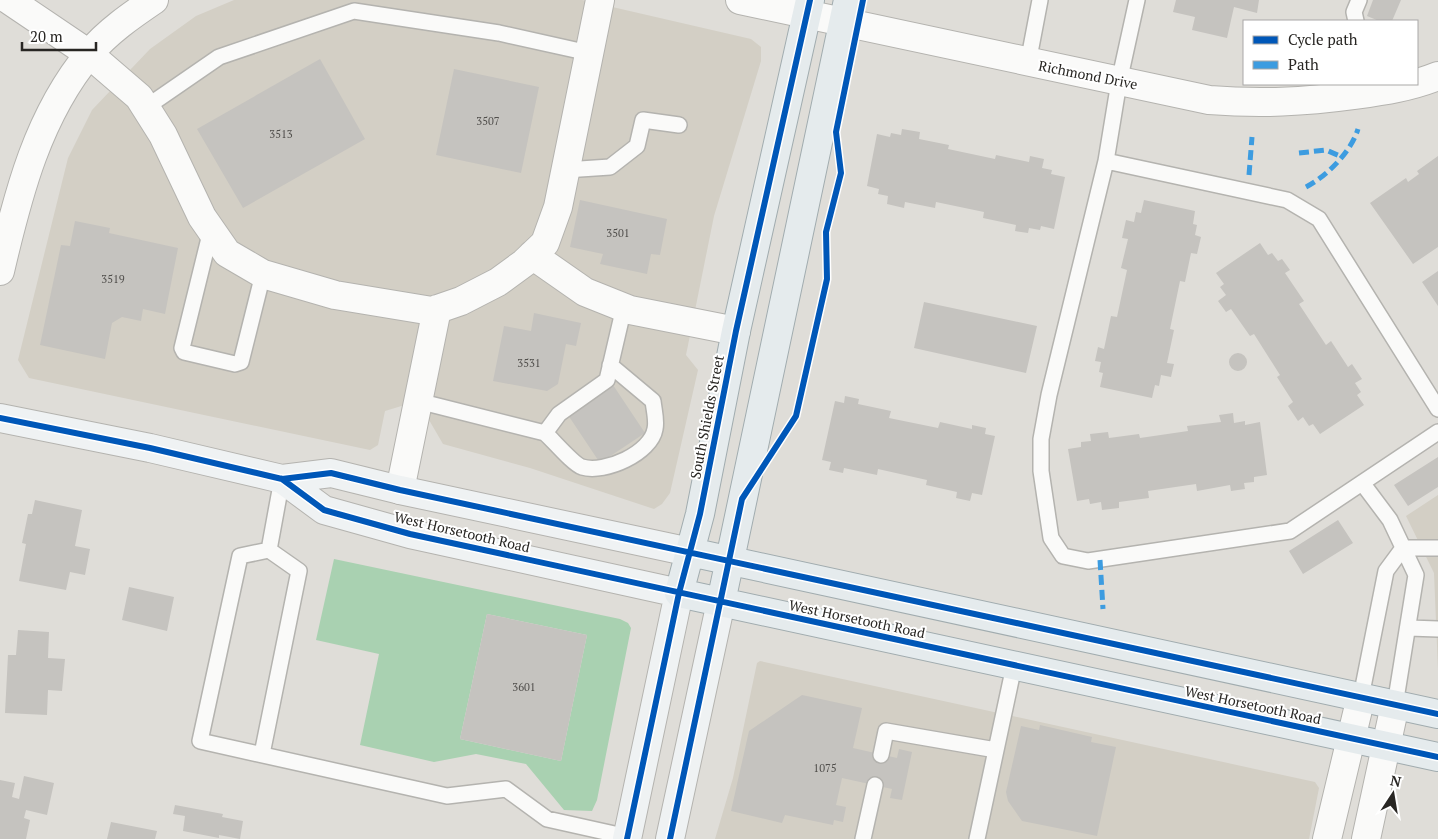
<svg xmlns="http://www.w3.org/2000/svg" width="1438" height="839" font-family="'PT Serif',serif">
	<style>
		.built { fill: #d3cfc5 }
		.green { fill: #a9d1b1; fill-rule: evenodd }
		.building { fill: #c5c3bf }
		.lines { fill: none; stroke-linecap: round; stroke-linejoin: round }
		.service-casing { stroke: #b4b3af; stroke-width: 18 }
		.minor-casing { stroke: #b4b3af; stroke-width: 30 }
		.secondary-casing { stroke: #b4b3af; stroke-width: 30 }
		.primary-casing { stroke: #a1acaf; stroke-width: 30 }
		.service { stroke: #fafaf9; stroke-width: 15 }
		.minor { stroke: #fafaf9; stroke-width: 28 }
		.secondary { stroke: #eff2f3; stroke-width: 28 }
		.primary { stroke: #e5ebed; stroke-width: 28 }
		.quiet { stroke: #3d9ce0; stroke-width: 5; stroke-dasharray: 10 5; stroke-linecap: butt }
		.cycleway-casing { stroke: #fff; stroke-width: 9 }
		.cycleway { stroke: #0057b8; stroke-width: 6 }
		.labels { text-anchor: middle; stroke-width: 4; stroke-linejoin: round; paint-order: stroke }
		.number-label { font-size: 11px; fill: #514f4c }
		.street-label { font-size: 14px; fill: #282623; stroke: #fff }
	</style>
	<rect width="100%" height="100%" fill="#dfddd8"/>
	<path class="built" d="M234,0H582L751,39L761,47V61L714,216L686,355L698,370L670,493L662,504L654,509L530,468L443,444L418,401L385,411L378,445L370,450L29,378L18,360L68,158L92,110L150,49L196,16Z
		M1438,495V670L1434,573L1406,516Z
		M760,661L1315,782L1319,788L1309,839H715L733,778L757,663Z"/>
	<path class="green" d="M334,559L620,619L628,623L631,628L597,800L592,811L564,810L526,764L476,754L434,762L360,745L379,654L316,640ZM487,614L587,635L561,761L460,739Z"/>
	<path class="building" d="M1176,0H1259L1257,13L1234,7L1227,38L1192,30L1195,17L1173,12Z
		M1373,0H1401L1392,21H1379L1367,16Z
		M320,59L365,139L243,208L197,129Z
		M454,69L539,87L521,173L436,155Z
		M902,129L920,132L919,139L949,145L948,149L995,159L996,155L1029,162L1030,156L1044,159L1042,168L1052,170L1051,174L1065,177L1054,229L1041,226L1040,230L1029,228L1028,233L1015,231L1016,225L983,218L984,212L936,202L935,208L905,202L904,208L887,204L888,196L878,194L879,189L867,186L877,134L890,137L891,133L901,135Z
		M1438,156V247L1413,264L1370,203L1406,178L1408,182L1419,174L1417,171Z
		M580,200L667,219L660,255L651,254L647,274L600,264L603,254L570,247Z
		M1144,200L1195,211L1193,224L1197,225L1195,235L1201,237L1197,254L1191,253L1185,282L1180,281L1170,329L1174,330L1167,363L1174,364L1171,377L1161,375L1159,386L1155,385L1152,398L1100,387L1103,373L1099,372L1101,362L1095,361L1098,347L1104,349L1111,316L1117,317L1127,270L1121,268L1128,239L1122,238L1126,220L1134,222L1136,212L1141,213Z
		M75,221L110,228L109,233L178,248L165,314L143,309L141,321L122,317L112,323L105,359L40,345L61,245L70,246Z
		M1260,243L1268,255L1272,253L1278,261L1282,259L1290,270L1285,273L1304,301L1299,304L1326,345L1331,341L1348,367L1352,364L1362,379L1355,383L1361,392L1357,395L1364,405L1320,434L1313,424L1309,426L1303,417L1298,421L1288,406L1293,402L1277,377L1280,375L1254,334L1250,336L1231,309L1226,312L1218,301L1226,295L1220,287L1224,284L1216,273Z
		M1438,271V306L1422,282Z
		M924,302L1037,326L1026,373L914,348Z
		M534,313L581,323L576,346L566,344L558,384L547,391L493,381L504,326L531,331Z
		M1229 362a9 9 0 1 1 18 0a9 9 0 1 1-18 0Z
		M613,385L645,433L600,463L568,415Z
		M845,396L859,399L858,404L891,411L889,418L938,428L940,422L972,429V425L986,428L985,434L995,436L982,495L972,493L970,501L956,498L957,492L926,485L927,480L878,469L877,475L844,468L843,473L829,470L831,462L822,460L835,401L844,403Z
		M1233,413L1234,423L1245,421V425L1260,422L1267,475L1254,477V482L1244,483L1245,489L1231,491L1230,485L1197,491L1196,484L1148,491L1149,498L1119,502V508L1102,510L1101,502L1090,504L1089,499L1077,501L1068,449L1081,447V442L1091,441L1090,434L1108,432L1109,438L1139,434L1140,438L1188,431L1187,426L1221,422L1219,415Z
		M1438,457V487L1408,506L1394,485Z
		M35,500L82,510L75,546L90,549L85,575L70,572L66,590L19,581L26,544L22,543L28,514H32Z
		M1338,520L1353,543L1303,574L1289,551Z
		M129,587L174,597L167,631L122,620Z
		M487,614L587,635L561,761L460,739Z
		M18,630L49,632L48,658L65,659L62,691L48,690L47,715L5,713L8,655H16Z
		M802,695L862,708L853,748L897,758L899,749L912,752L902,800L890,798L892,789L842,778L836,805L846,807L843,822L834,820L833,825L785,815L782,823L731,811L749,731Z
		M1040,725L1092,737L1091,742L1116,747L1097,836L1022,821L1008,801L1006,792L1021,726L1039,730Z
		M24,776L54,783L47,815L26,810L24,818L30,820L26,839H0V780L15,783L12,797L19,799Z
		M175,805L223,814L222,817L243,821L240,839L219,835V838L183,831L185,816L173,814Z
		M111,822L157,831L155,839H107Z"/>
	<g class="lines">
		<g class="service-casing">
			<path id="service" d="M1137,0L1119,82L1106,161L1049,395L1041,439V471L1051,538L1063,556L1088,561L1290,531L1438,432
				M1356,21L1354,12L1359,0
				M1028,63L1040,0
				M145,108L219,57L354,11L499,33L589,53
				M1106,161L1287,200L1319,219L1438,409
				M565,170L610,167L637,146L643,120L679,125
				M211,230L182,348L184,352L235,364L241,362L263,274
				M418,401L545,433L559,414L607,380L624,307
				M545,433C553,440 573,464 582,467C605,474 651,453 655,429C657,421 654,410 653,401L610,365
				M1363,484L1390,520L1416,575L1395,705
				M1403,548H1438
				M269,550L282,479
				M1409,628L1438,629
				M1361,697L1386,571L1403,548
				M262,754L299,571L269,550L240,556L200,741L447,796L506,789L547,819L628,837
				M881,755L886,731L996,750
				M863,839L875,785
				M977,839L1014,666"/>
		</g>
		<g class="minor-casing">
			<path id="minor" d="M9,0L89,54L139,97L163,135L202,217L227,253L263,274L335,295L432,311L461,301L498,282L524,263L545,243L558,207L600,0
				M740,0L1209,100C1261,104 1303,102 1355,95C1384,91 1411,87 1438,76
				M532,255L585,292L630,310L736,331
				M0,271C18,194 38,115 90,53C107,32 132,15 154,0
				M400,490L437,309
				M1327,839L1361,697
				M1366,839L1395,705"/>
		</g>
		<g class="secondary-casing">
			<path id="secondary" d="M0,418L150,448L282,479L331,473L400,490L690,552
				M282,479L324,510L410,534L679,593L627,839
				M670,839L721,602"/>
		</g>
		<g class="primary-casing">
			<path id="primary" d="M810,0L736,331L700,514L679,593L1438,757
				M690,552L1438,714
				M721,602L848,0"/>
		</g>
		<use href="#service" class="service"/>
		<use href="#minor" class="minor"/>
		<use href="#secondary" class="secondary"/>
		<use href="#primary" class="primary"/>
		<path class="quiet" d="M1299,153L1326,150L1342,157
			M1249,175L1252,137
			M1306,187C1327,176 1351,152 1358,129
			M1100,560L1103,609"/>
		<g class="cycleway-casing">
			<path id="cycleway" d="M0,418L150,448L282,479L331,473L400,490L1438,714
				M282,479L324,510L410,534L1438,757
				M627,839L679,593L700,514L736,331L810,0
				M670,839L742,499L796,416L827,279L826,232L841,173L836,132L863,0"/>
		</g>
		<use href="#cycleway" class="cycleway"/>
	</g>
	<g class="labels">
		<g class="number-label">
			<text x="488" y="125">3507</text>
			<text x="281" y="138">3513</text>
			<text x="618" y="237">3501</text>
			<text x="113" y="283">3519</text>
			<text x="529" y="367">3531</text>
			<text x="524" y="691">3601</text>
			<text x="825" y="772">1075</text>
		</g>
		<g class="street-label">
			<text transform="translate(1088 75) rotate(11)" y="5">Richmond Drive</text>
			<text transform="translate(707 417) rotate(-79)" y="5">South Shields Street</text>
			<text transform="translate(462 532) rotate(13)" y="5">West Horsetooth Road</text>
			<text transform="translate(857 619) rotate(12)" y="5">West Horsetooth Road</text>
			<text transform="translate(1253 705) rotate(12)" y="5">West Horsetooth Road</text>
		</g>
	</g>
	<rect x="1243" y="20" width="175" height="65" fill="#ffffff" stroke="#a9a8a7"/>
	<rect x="1253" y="36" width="25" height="8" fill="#0057b8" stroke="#a9a8a7"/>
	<text x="1288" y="45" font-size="15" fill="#282623">Cycle path</text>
	<rect x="1253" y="61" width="25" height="8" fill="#3d9ce0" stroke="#a9a8a7"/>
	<text x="1288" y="70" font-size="15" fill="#282623">Path</text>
	<g transform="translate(1393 794) rotate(12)" stroke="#ffffff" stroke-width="4" paint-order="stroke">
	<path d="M0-4L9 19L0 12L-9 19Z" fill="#282623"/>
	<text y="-8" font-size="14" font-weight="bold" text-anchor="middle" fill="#282623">N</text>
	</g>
	<path d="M22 42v8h74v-8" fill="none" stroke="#282623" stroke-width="2.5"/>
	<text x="30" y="42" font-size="15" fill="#282623" stroke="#ffffff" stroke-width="4" paint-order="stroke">20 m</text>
</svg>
